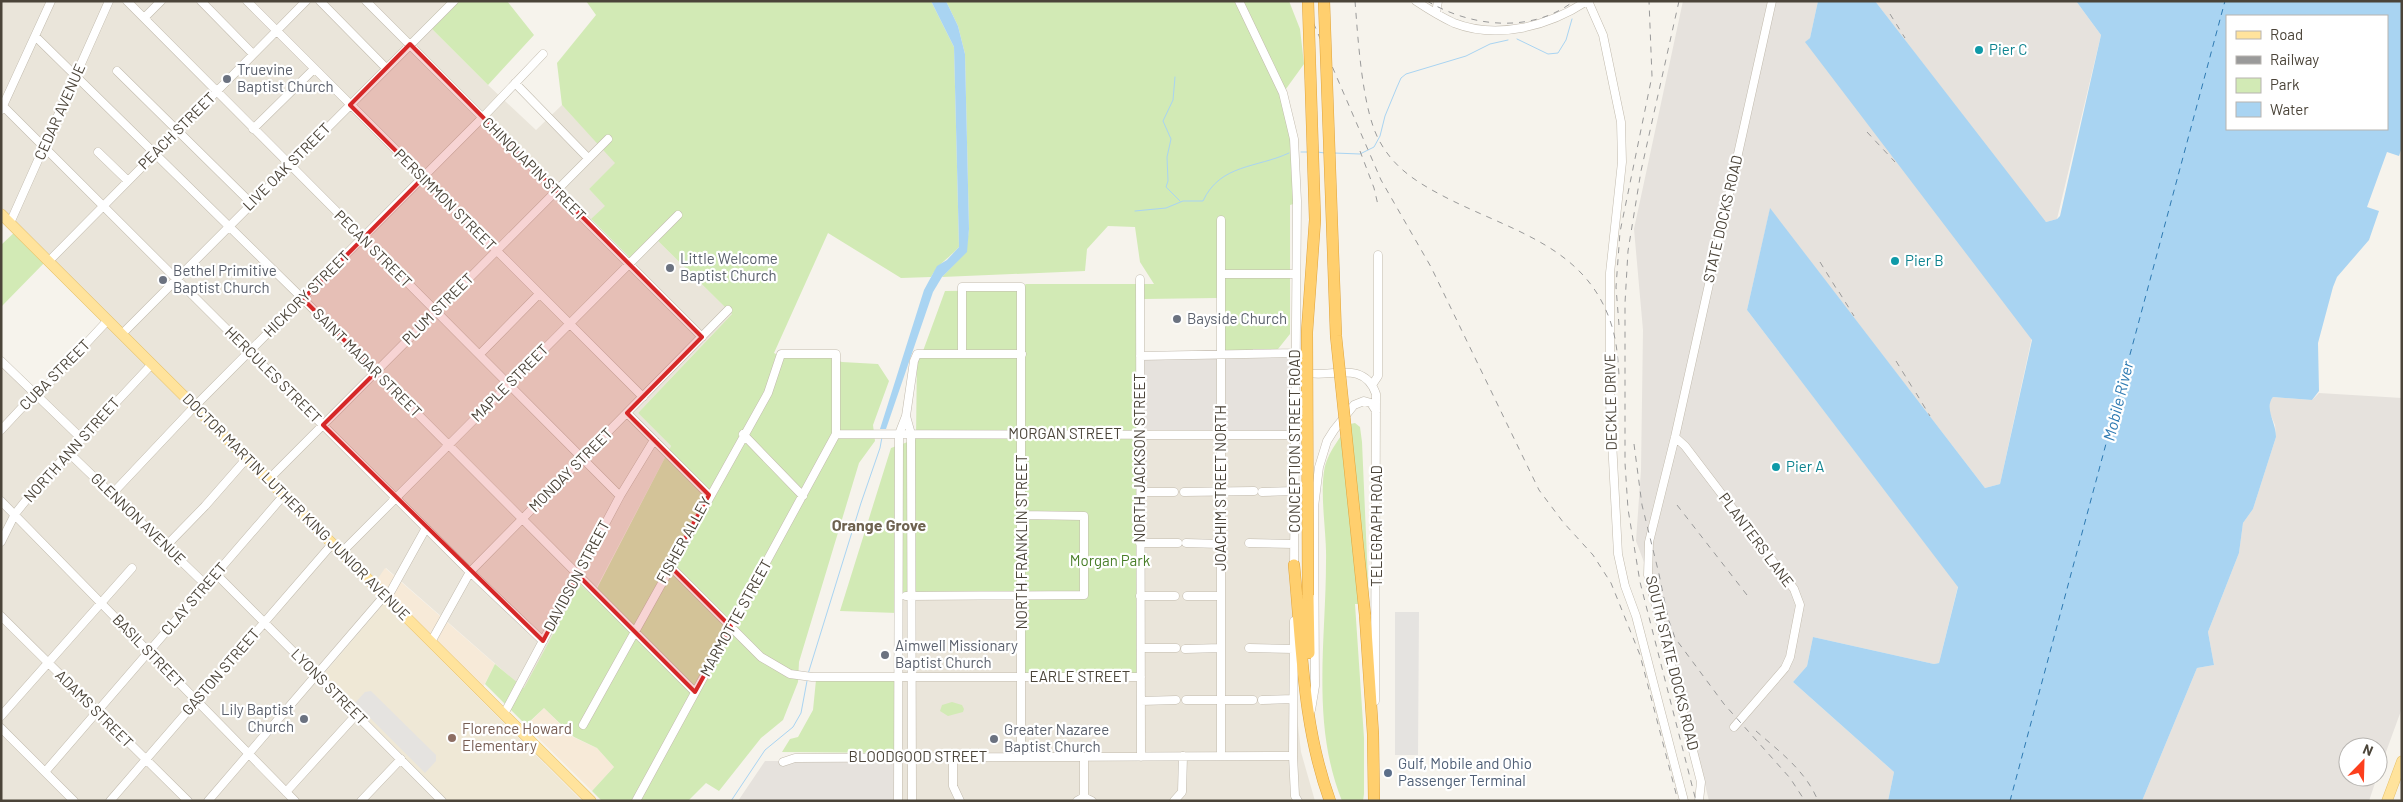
<svg xmlns="http://www.w3.org/2000/svg" width="2403" height="802" font-family="Barlow,sans-serif">
	<style>
		.residential { fill: #eae5da }
		.commercial { fill: #f7ead8 }
		.industrial { fill: #e6e2dd }
		.education { fill: #efe8d6 }
		.green { fill: #d2eab5 }
		.parking { fill: #e5e3e0 }
		.water { fill: #a9d4f2; fill-rule: evenodd }
		.lines { fill: none; stroke-linecap: round; stroke-linejoin: round }
		.stream { stroke: #a9d4f2; stroke-width: 1 }
		.ferry { stroke: #2e7ab2; stroke-width: 1; stroke-dasharray: 6 5; stroke-linecap: butt }
		.minor-casing { stroke: #c2bbae; stroke-width: 9 }
		.major-casing { stroke: #e6c16a; stroke-width: 11 }
		.highway-casing { stroke: #e0a43c; stroke-width: 12 }
		.minor { stroke: #fff; stroke-width: 8 }
		.major { stroke: #ffe39c; stroke-width: 10 }
		.highway { stroke: #ffcf6e; stroke-width: 11 }
		.rail { stroke: #9a9a9a; stroke-width: 1; stroke-dasharray: 6 6; stroke-linecap: butt }
		.highway-bridge-casing { stroke: #e0a43c; stroke-width: 12; stroke-linecap: butt }
		.highway-bridge { stroke: #ffcf6e; stroke-width: 11 }
		.marked { fill: #d62828; fill-opacity: 0.2; stroke: #d62828; stroke-width: 4; stroke-linejoin: round }
		.culture-dot { fill: #0f9aa8; stroke: #fff; stroke-width: 2 }
		.worship-dot { fill: #6b7280; stroke: #fff; stroke-width: 2 }
		.education-dot { fill: #8d6e63; stroke: #fff; stroke-width: 2 }
		.service-dot { fill: #5c6f8a; stroke: #fff; stroke-width: 2 }
		.labels { text-anchor: middle; stroke-width: 4.5; stroke-linejoin: round; paint-order: stroke }
		.culture-label { font-size: 15px; fill: #0d838f; stroke: #fff; text-anchor: start }
		.worship-label { font-size: 15px; fill: #5b616d; stroke: #fff; text-anchor: start }
		.street-label { font-size: 15px; fill: #4b4439; stroke: #fff }
		.park-label { font-size: 15px; fill: #4a7f2a; stroke: #fff }
		.education-label { font-size: 15px; fill: #785e54; stroke: #fff; text-anchor: start }
		.service-label { font-size: 15px; fill: #4e5e75; stroke: #fff; text-anchor: start }
		.water-label { font-size: 16px; font-style: italic; fill: #2e7ab2; stroke: #fff }
		.neighbourhood-label { font-size: 16px; font-weight: bold; fill: #6e6250; stroke: #fff }
	</style>
	<rect width="100%" height="100%" fill="#f6f3ec"/>
	<path class="residential" d="M1,1H448L426,23L488,85L536,130L562,105L616,163L589,189L606,206L591,220L629,258L653,236L732,314L638,413L671,446L592,596L580,584L524,689L386,568L375,583L1,210Z
		M108,325L384,603L323,675L448,801H1V359L40,395Z
		M1137,430L1221,435H1295L1297,717L1301,752L1315,801H894L898,592L1025,593Z"/>
	<path class="commercial" d="M385,568L495,664L482,689L375,583Z
		M544,708L573,737L597,748L614,767L592,791L526,726Z"/>
	<path class="industrial" d="M1683,1H1818L1810,38L1806,42L2032,337L2000,484L1985,488L1770,209L1747,310L1958,586L1939,663L1934,664L1813,637L1807,666L1793,682L1894,772L1888,801H1709L1662,610L1636,541L1641,470L1643,330L1634,229Z
		M1875,1H2076L2101,35L2057,219L2046,222L2043,220Z
		M1291,356V431L1144,430L1143,359Z
		M2319,393L2402,398V708L2378,774V747H2348V777H2377L2369,801H2142L2197,668L2214,665L2208,632L2239,553L2243,523L2253,509L2276,437L2275,425L2269,411L2270,401L2273,397L2312,400Z
		M765,761H894V801H738Z"/>
	<path class="education" d="M384,603L582,801H448L323,675Z"/>
	<path class="green" d="M448,1H507L534,35L488,85L426,23Z
		M586,1H931L954,47L959,247C949,258 938,264 931,277L901,278L828,233L774,353L784,358H830L842,362L878,364L889,381L873,425L875,441L859,463L799,662L798,682L783,720L761,738L719,791L706,783L688,801H602L592,791L614,767L597,748L574,737L544,708L526,725L485,684L495,664L524,688L580,584L593,596L671,446L638,413L732,314L653,236L630,258L591,219L605,206L589,189L615,163L562,105L557,63L596,15Z
		M946,1H1289L1300,29L1304,64L1283,93L1294,139L1297,203L1290,205V334L1278,349H1253V357L1218,358L1217,298L1144,299L1138,674H1024L1025,593L898,592L897,613L840,611L891,448L916,439L917,352L923,351L945,291L1017,290L1026,284H1154L1140,262L1135,227L1108,226L1087,249L1085,271L942,277L966,252L969,229L965,54L958,26Z
		M17,230L47,260L1,307V245Z
		M1355,423L1360,427L1362,442L1369,604H1355L1364,738V794L1363,801H1342C1311,724 1326,641 1326,561C1327,533 1319,493 1325,466C1329,451 1341,436 1350,424Z
		M816,680L897,681L895,753L782,752L790,739L798,737L813,710Z
		M952,702L962,705L964,709L963,712L948,716L940,711L942,705Z"/>
	<path class="parking" d="M1395,612H1419L1418,755H1395Z
		M371,691L436,755V761L425,773L355,703L365,692Z"/>
	<path class="water" d="M931,1H946L958,26L965,54L969,229L967,252L942,277L933,292L886,429H880L924,290L937,266L947,260L959,247L954,47Z
		M1818,1H1875L2046,222L2057,219L2060,216L2101,35L2076,1H2402V147L2399,156L2387,152L2367,207L2379,211L2369,240L2337,277L2333,287L2318,343L2319,391L2312,400L2273,397C2264,408 2276,422 2276,437L2253,509L2243,523L2239,553L2208,632L2214,665L2197,668L2142,801H1888L1894,772L1793,682L1807,666L1813,637L1934,664L1939,663L1958,587L1747,310L1770,208L1985,488L2000,484L2032,340L1805,42L1810,38ZM2227,16H2387V129H2227Z"/>
	<g class="lines">
		<path class="stream" d="M1517,39L1548,54L1558,53L1566,40L1572,19
			M1175,77L1173,100L1163,121L1171,139L1167,157L1168,181L1166,187L1180,201
			M1301,152H1308
			M1317,152L1325,153
			M1334,153L1360,154L1374,147L1380,136L1385,116L1397,87L1401,78L1406,74L1466,56L1490,44L1508,40
			M1135,211L1166,208L1183,201H1203C1220,164 1257,168 1289,153
			M808,674L861,503L880,448L882,437
			M731,801L765,750L793,727L801,713L807,681"/>
		<path class="ferry" d="M2010,801L2225,1"/>
		<g class="minor-casing">
			<path id="minor" d="M127,1L620,496
				M201,1L253,54
				M247,1L643,397
				M320,1L386,68
				M366,1L702,337
				M1239,1L1283,93L1294,139L1297,201L1294,570
				M1416,1C1428,9 1441,17 1454,23C1498,40 1549,26 1587,1
				M1588,1L1603,35L1621,122L1622,162L1610,273V403L1618,554L1625,586L1636,616L1684,801
				M1436,13L1438,1
				M144,18L161,1
				M35,36L303,299L695,692
				M117,71L251,203
				M515,83L588,158
				M4,107L466,568L543,641
				M1,110L51,1
				M253,129L314,69
				M98,152L128,181
				M1221,220V756
				M10,223L109,1
				M49,261L306,1
				M1221,274H1295
				M1140,279L1141,757
				M122,334L454,1
				M480,354L539,294
				M962,354V287H1021V757
				M1140,356L1296,353
				M1,361L82,439
				M1295,362C1310,392 1361,350 1376,394L1375,701
				M1372,385L1378,376V255
				M627,413L709,495
				M906,416L911,434L912,801
				M1,430L29,400L41,392L108,320
				M743,434L803,496
				M836,434L1295,435
				M1675,437L1685,446L1794,589L1800,605L1790,657L1785,668L1734,727
				M69,453L206,585
				M268,480L608,139
				M1141,492H1174
				M1184,492L1254,491
				M1262,492L1294,491
				M112,494L195,406L483,117L543,54
				M1,501L295,801
				M1,542L15,514L35,489L152,364
				M1140,543H1178
				M1186,543L1220,544
				M1249,543L1294,544
				M166,546L205,506L247,458
				M342,552L678,215
				M670,566L761,657L790,674L812,677H1141
				M216,574L442,801
				M906,596L1084,595V516L1022,515
				M1140,596H1175
				M1187,596H1221
				M1,616L188,801
				M1294,621L1293,756L1295,796L1298,801
				M431,642L470,572L728,310
				M1141,648H1176
				M1249,648L1294,649
				M1185,649L1221,648
				M1186,700H1253
				M1262,700L1293,699
				M1141,701L1176,700
				M1311,710L1315,686L1314,507L1319,467L1327,441L1334,430L1354,405L1364,401L1371,403L1376,411
				M504,714L620,496L654,440
				M1,716L132,568
				M583,725L768,393L781,354H836V434L636,801
				M1,728L74,801
				M953,757V786L960,801
				M1084,757V797
				M783,762L795,758L1293,756
				M45,772L284,495
				M286,792L356,715
				M110,801L333,543
				M208,801L385,595L391,591L426,528
				M361,801L401,759
				M898,801L899,434L906,416L914,361L917,354H1022
				M1077,801L1084,797L1092,801
				M1174,801L1182,792L1183,756
				M1699,801L1701,782L1648,575L1649,542L1675,437L1772,1"/>
		</g>
		<g class="major-casing">
			<path id="major" d="M1,214L591,801
				M2387,801L2402,761"/>
		</g>
		<g class="highway-casing">
			<path id="highway" d="M1294,565C1302,645 1302,724 1330,801
				M1308,595L1309,653
				M1365,615L1373,734L1374,801"/>
		</g>
		<use href="#minor" class="minor"/>
		<use href="#major" class="major"/>
		<use href="#highway" class="highway"/>
		<path class="rail" d="M1304,1L1381,180L1431,267L1539,490L1563,522L1593,555L1611,583L1640,655L1678,801
			M1355,1C1358,38 1362,111 1380,142C1395,169 1418,183 1445,197C1513,232 1590,247 1613,330C1617,345 1618,360 1619,375
			M1427,1C1471,27 1531,34 1574,1
			M1679,1L1641,171L1628,251L1625,303V463L1628,509L1640,582L1696,801
			M1890,14L1905,38
			M1867,132L1895,162
			M1360,151L1374,188L1378,205
			M1820,262L1836,288
			M1839,292L1854,316
			M1619,325L1616,287L1620,232L1652,76L1649,1
			M1896,361L1912,387
			M1916,393L1930,416
			M1634,444L1642,505L1659,574L1668,618L1675,638L1724,704L1790,778L1805,801
			M1677,505L1747,595
			M1756,731C1780,752 1806,771 1818,801"/>
		<g class="highway-bridge-casing">
			<path id="highway-bridge" d="M1324,1L1336,336L1365,615
				M1308,595L1307,332L1315,220L1308,1"/>
		</g>
		<use href="#highway-bridge" class="highway-bridge"/>
	</g>
	<path class="marked" d="M410,44L702,337L627,413L709,495L670,566L731,627L695,692L578,575L543,641L323,425L376,372L303,299L423,178L350,105Z"/>
	<g class="culture-dot">
		<circle cx="1979" cy="50" r="5"/>
		<circle cx="1895" cy="261" r="5"/>
		<circle cx="1776" cy="467" r="5"/>
	</g>
	<g class="worship-dot">
		<circle cx="227" cy="79" r="5"/>
		<circle cx="670" cy="268" r="5"/>
		<circle cx="163" cy="280" r="5"/>
		<circle cx="1177" cy="319" r="5"/>
		<circle cx="885" cy="655" r="5"/>
		<circle cx="304" cy="719" r="5"/>
		<circle cx="994" cy="739" r="5"/>
	</g>
	<circle class="education-dot" cx="452" cy="738" r="5"/>
	<circle class="service-dot" cx="1388" cy="773" r="5"/>
	<g class="labels">
		<g class="culture-label">
			<text x="1989" y="55">Pier C</text>
			<text x="1905" y="266">Pier B</text>
			<text x="1786" y="472">Pier A</text>
		</g>
		<g class="worship-label">
			<text x="237" y="75">Truevine<tspan x="237" dy="17">Baptist Church</tspan></text>
			<text x="680" y="264">Little Welcome<tspan x="680" dy="17">Baptist Church</tspan></text>
			<text x="173" y="276">Bethel Primitive<tspan x="173" dy="17">Baptist Church</tspan></text>
			<text x="1187" y="324">Bayside Church</text>
			<text x="895" y="651">Aimwell Missionary<tspan x="895" dy="17">Baptist Church</tspan></text>
			<text x="294" y="715" text-anchor="end">Lily Baptist<tspan x="294" dy="17">Church</tspan></text>
			<text x="1004" y="735">Greater Nazaree<tspan x="1004" dy="17">Baptist Church</tspan></text>
		</g>
		<g class="street-label">
			<text transform="translate(60 112) rotate(-66)" y="5">CEDAR AVENUE</text>
			<text transform="translate(177 131) rotate(-45)" y="5">PEACH STREET</text>
			<text transform="translate(287 167) rotate(-45)" y="5">LIVE OAK STREET</text>
			<text transform="translate(534 169) rotate(45)" y="5">CHINQUAPIN STREET</text>
			<text transform="translate(445 200) rotate(45)" y="5">PERSIMMON STREET</text>
			<text transform="translate(1723 219) rotate(-77)" y="5">STATE DOCKS ROAD</text>
			<text transform="translate(373 249) rotate(45)" y="5">PECAN STREET</text>
			<text transform="translate(307 294) rotate(-45)" y="5">HICKORY STREET</text>
			<text transform="translate(438 309) rotate(-45)" y="5">PLUM STREET</text>
			<text transform="translate(367 363) rotate(45)" y="5">SAINT MADAR STREET</text>
			<text transform="translate(55 375) rotate(-45)" y="5">CUBA STREET</text>
			<text transform="translate(273 375) rotate(45)" y="5">HERCULES STREET</text>
			<text transform="translate(510 383) rotate(-45)" y="5">MAPLE STREET</text>
			<text transform="translate(1611 402) rotate(-91)" y="5">DECKLE DRIVE</text>
			<text x="1065" y="439">MORGAN STREET</text>
			<text transform="translate(1295 441) rotate(-90)" y="5">CONCEPTION STREET ROAD</text>
			<text transform="translate(72 450) rotate(-48)" y="5">NORTH ANN STREET</text>
			<text transform="translate(1140 458) rotate(-90)" y="5">NORTH JACKSON STREET</text>
			<text transform="translate(571 470) rotate(-45)" y="5">MONDAY STREET</text>
			<text transform="translate(1221 488) rotate(-90)" y="5">JOACHIM STREET NORTH</text>
			<text transform="translate(296 507) rotate(45)" y="5">DOCTOR MARTIN LUTHER KING JUNIOR AVENUE</text>
			<text transform="translate(138 519) rotate(44)" y="5">GLENNON AVENUE</text>
			<text transform="translate(1377 526) rotate(-90)" y="5">TELEGRAPH ROAD</text>
			<text transform="translate(684 540) rotate(-61)" y="5">FISHER ALLEY</text>
			<text transform="translate(1756 540) rotate(53)" y="5">PLANTERS LANE</text>
			<text transform="translate(1022 542) rotate(-90)" y="5">NORTH FRANKLIN STREET</text>
			<text transform="translate(577 576) rotate(-62)" y="5">DAVIDSON STREET</text>
			<text transform="translate(194 599) rotate(-49)" y="5">CLAY STREET</text>
			<text transform="translate(736 618) rotate(-61)" y="5">MARMOTTE STREET</text>
			<text transform="translate(148 651) rotate(46)" y="5">BASIL STREET</text>
			<text transform="translate(1672 663) rotate(76)" y="5">SOUTH STATE DOCKS ROAD</text>
			<text transform="translate(221 672) rotate(-49)" y="5">GASTON STREET</text>
			<text x="1080" y="682">EARLE STREET</text>
			<text transform="translate(329 687) rotate(45)" y="5">LYONS STREET</text>
			<text transform="translate(94 709) rotate(45)" y="5">ADAMS STREET</text>
			<text x="918" y="762">BLOODGOOD STREET</text>
		</g>
		<g class="park-label">
			<text x="1110" y="566">Morgan Park</text>
		</g>
		<g class="education-label">
			<text x="462" y="734">Florence Howard<tspan x="462" dy="17">Elementary</tspan></text>
		</g>
		<g class="service-label">
			<text x="1398" y="769">Gulf, Mobile and Ohio<tspan x="1398" dy="17">Passenger Terminal</tspan></text>
		</g>
		<g class="water-label">
			<text transform="translate(2118 401) rotate(-76)" y="6">Mobile River</text>
		</g>
		<g class="neighbourhood-label">
			<text x="879" y="531">Orange Grove</text>
		</g>
	</g>
	<rect width="2403" height="802" fill="none" stroke="#4b4439" stroke-width="5"/>
	<rect x="2226" y="15" width="162" height="115" fill="#ffffff" stroke="#b7b4b0"/>
	<rect x="2236" y="31" width="25" height="8" fill="#ffe39c" stroke="#b7b4b0"/>
	<text x="2270" y="40" font-size="15" fill="#4b4439">Road</text>
	<rect x="2236" y="56" width="25" height="8" fill="#9a9a9a" stroke="#b7b4b0"/>
	<text x="2270" y="65" font-size="15" fill="#4b4439">Railway</text>
	<rect x="2236" y="78" width="25" height="15" fill="#d2eab5" stroke="#b7b4b0"/>
	<text x="2270" y="90" font-size="15" fill="#4b4439">Park</text>
	<rect x="2236" y="102" width="25" height="15" fill="#a9d4f2" stroke="#b7b4b0"/>
	<text x="2270" y="115" font-size="15" fill="#4b4439">Water</text>
	<g transform="translate(2363 762) rotate(23)"><circle r="24" fill="#ffffff" stroke="#b7b4b0"/>
	<path d="M0-4L9 19L0 12L-9 19Z" fill="#fc3f1d"/>
	<text y="-8" font-size="14" font-weight="bold" text-anchor="middle" fill="#4b4439">N</text>
	</g>
</svg>
